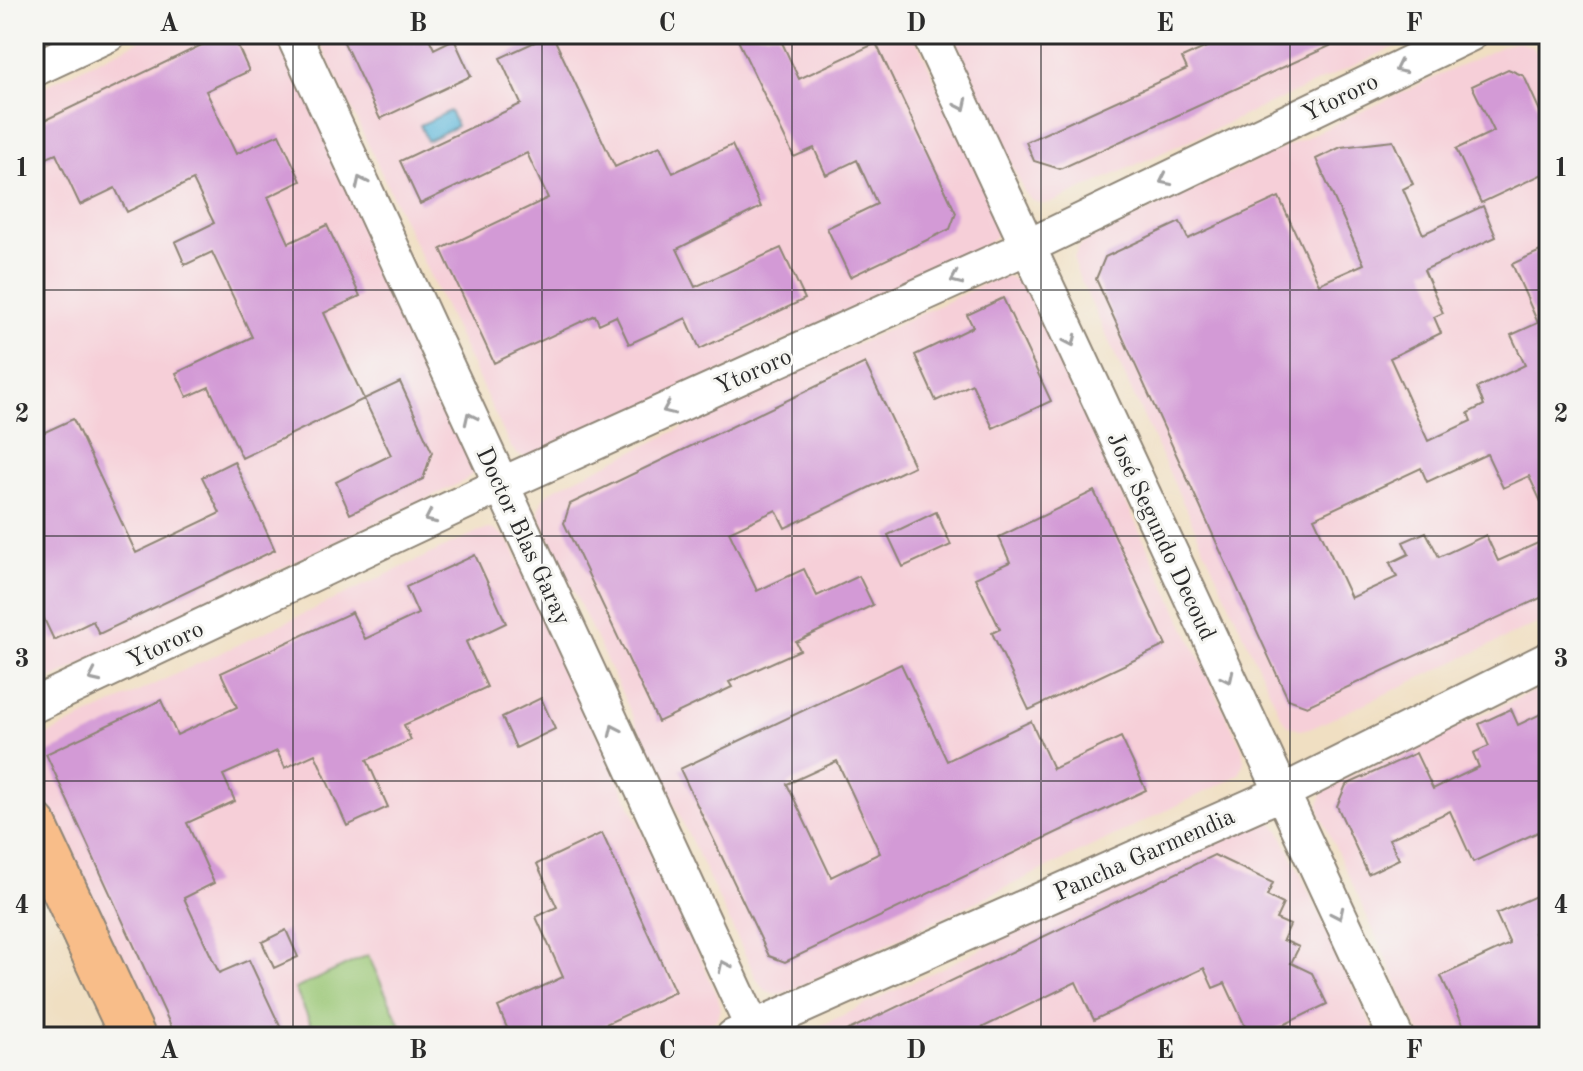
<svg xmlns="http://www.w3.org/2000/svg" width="1583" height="1071" font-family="'Old Standard TT',serif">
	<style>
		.built { fill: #f6cfd8 }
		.green { fill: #9ac674; stroke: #627850; stroke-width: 2 }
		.water { fill: #5bb6d9; stroke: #437082; stroke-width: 2 }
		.building { fill: #d39ad6; fill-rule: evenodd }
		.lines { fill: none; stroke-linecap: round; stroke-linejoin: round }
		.minor-casing { stroke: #8e8576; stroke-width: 38 }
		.major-casing { stroke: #8e8576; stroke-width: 48 }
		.minor { stroke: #fff; stroke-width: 34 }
		.major { stroke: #f8bd89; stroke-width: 44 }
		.oneway { stroke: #a0a0a0 }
		.grid { fill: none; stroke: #2b2b2b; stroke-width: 2; stroke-opacity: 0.55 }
		.labels { text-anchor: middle; stroke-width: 6; stroke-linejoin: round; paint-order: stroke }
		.street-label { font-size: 24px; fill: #2b2b2b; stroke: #f6f6f2 }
		.neatline { fill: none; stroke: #2b2b2b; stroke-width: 3 }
		.grid-label { font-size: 26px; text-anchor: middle; font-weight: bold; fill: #2b2b2b }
	</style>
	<rect width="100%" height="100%" fill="#f6f6f2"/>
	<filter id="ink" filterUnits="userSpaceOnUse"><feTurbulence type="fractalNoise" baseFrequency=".0125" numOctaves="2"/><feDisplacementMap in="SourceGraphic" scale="16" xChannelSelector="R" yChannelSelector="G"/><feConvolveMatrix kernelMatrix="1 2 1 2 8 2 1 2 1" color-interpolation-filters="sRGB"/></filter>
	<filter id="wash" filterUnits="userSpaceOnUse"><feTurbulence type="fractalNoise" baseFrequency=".006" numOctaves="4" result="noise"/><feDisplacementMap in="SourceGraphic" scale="32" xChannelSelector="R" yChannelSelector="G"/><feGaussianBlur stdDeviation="1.8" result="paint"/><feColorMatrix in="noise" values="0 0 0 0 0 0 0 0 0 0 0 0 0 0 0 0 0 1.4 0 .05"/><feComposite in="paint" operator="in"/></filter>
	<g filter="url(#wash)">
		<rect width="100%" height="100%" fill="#f0dfc2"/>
		<path class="built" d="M153,34H280L478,462L473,473L464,481L34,687V91Z
			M316,34H914L1001,224L996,236L987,244L542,457L530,459L518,455L510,446Z
			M953,34H1423L1054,202L1042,204L1031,200L1023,190Z
			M1519,42L1531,46L1539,55L1549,78V618L1312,728L1300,730L1289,726L1281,716L1076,270L1074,258L1079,246L1088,239L1507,44Z
			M1006,276L1018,281L1026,290L1242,748L1244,761L1240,773L1230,780L788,992L776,994L765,990L757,980L541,522L539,510L543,498L552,490L994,279Z
			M491,529L502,534L510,543L718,997L720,1009L716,1020L688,1037H154L34,775V741L479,531Z
			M1549,684V1037H1422L1321,816L1319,804L1323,792L1333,784Z
			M1261,819L1273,823L1281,833L1377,1037H797L1249,821Z"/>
		<path class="green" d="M368,955L406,1037H317L295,989Z"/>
		<path class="water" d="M450,111L457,126L427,141L420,125Z"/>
		<g id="blocks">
			<path class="building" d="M340,34H427L434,49L454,39L471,76L380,119Z
				M552,34L615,167L660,146L673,173L732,145L761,207L677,249L695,287L781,248L805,299L700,349L686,318L629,344L616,316L599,324L595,315L494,363L441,249L548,198L527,153L420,204L400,161L521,104L500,58Z
				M735,34H778L799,79L876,43L956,213L950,229L850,277L827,228L877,204L857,160L826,175L814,148L794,157Z
				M1235,34H1356L1060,169L1034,161L1026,142L1187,69L1182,58Z
				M218,37L237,44L249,71L206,91L236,154L279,134L301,181L268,197L289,243L327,225L360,296L324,313L364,399L242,458L209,387L187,397L176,373L252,337L212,252L185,265L175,242L214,223L193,180L127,212L115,188L80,205L56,154L40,161L34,147V134L44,130L41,122Z
				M1508,69L1524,76L1549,131V171L1481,203L1456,149L1494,131L1472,86Z
				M1393,141L1413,184L1403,189L1423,234L1483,206L1496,237L1424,270L1443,313L1434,317L1441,333L1390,358L1428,441L1471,421L1468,413L1484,405L1477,388L1525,365L1511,335L1538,323L1512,264L1549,247V519L1529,476L1503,488L1487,454L1427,482L1421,468L1314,518L1351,598L1397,577L1390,563L1409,554L1403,542L1426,532L1439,557L1486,535L1498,561L1549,538V594L1307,706L1288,699L1096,279L1105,257L1180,222L1188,239L1279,197L1319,284L1364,264L1316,159L1341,147Z
				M1003,298L1051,401L993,428L972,384L936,401L915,355L973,327L967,315Z
				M865,363L914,466L785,528L776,510L729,532L757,591L804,569L817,596L859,576L873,605L796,642L800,650L729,682L732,687L658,722L564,523L570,504Z
				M400,382L432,452L423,479L350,514L336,482L391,455L364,399Z
				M73,419L136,553L220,513L202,477L234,461L275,550L99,634L93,621L54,640L34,598V437Z
				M1094,491L1166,645L1029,710L992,633L1000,629L975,578L1010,562L999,537Z
				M936,512L951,545L903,567L888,535Z
				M475,555L506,623L466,642L487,687L404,725L411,740L367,760L388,807L347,826L315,754L285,768L277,751L223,775L235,801L187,823L214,883L184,898L219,973L249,960L285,1037H176L46,754L161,700L177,735L237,707L221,673L352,612L365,639L418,614L406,587Z
				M901,664L947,761L1031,721L1053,769L1121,737L1146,790L785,962L769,956L680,769ZM837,761L880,853L831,877L787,784Z
				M541,698L555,729L516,748L502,717Z
				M1511,709L1518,725L1549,710V827L1473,862L1450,811L1389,839L1399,859L1368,874L1337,806L1346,785L1416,753L1433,789L1479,767L1473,753L1489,746L1479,724Z
				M602,833L675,992L578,1037H511L498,1007L563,977L536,917L557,907L537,864Z
				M1214,855L1273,883L1267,896L1283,904L1276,919L1290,925L1283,940L1299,947L1291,963L1312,973L1327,1004L1258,1037H1250L1225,983L1213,988L1204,968L1094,1020L1076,982L963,1037H834Z
				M1536,896L1549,924L1534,933L1549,965V1037H1469L1441,976L1510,944L1496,914Z
				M286,930L298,957L274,968L262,942Z"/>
		</g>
	</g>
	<g filter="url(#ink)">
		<use href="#blocks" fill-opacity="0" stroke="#8e8576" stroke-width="2"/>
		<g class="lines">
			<g class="minor-casing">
				<path id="minor" d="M293,34L757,1037
					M929,34L1396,1037
					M34,69L109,34
					M34,705L501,485L1027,247L1470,34
					M733,1037L1281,793L1549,659"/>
			</g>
			<g class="major-casing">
				<path id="major" d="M34,825L133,1037"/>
			</g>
			<use href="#minor" class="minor"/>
			<use href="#major" class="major"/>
		</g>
		<defs><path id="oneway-chevron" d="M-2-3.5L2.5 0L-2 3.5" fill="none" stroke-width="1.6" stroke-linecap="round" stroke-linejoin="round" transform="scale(2)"/></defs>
		<g class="oneway">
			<use href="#oneway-chevron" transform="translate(1400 68) rotate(154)"/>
			<use href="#oneway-chevron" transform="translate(962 105) rotate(65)"/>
			<use href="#oneway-chevron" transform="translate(1165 180) rotate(154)"/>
			<use href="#oneway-chevron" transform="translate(361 182) rotate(-115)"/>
			<use href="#oneway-chevron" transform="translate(956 279) rotate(156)"/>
			<use href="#oneway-chevron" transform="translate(1071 341) rotate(65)"/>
			<use href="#oneway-chevron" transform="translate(668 409) rotate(156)"/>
			<use href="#oneway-chevron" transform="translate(470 418) rotate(-115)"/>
			<use href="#oneway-chevron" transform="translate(430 518) rotate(155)"/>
			<use href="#oneway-chevron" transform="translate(94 677) rotate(155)"/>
			<use href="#oneway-chevron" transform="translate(1228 678) rotate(65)"/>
			<use href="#oneway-chevron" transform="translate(614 730) rotate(-115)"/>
			<use href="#oneway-chevron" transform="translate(1338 914) rotate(65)"/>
			<use href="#oneway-chevron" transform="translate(724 966) rotate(-115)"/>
		</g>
	</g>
	<path class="grid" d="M293,34V1037M542,34V1037M792,34V1037M1041,34V1037M1290,34V1037M34,290H1549M34,536H1549M34,781H1549"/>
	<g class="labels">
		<g class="street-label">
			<text transform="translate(1340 97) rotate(-26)" y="8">Ytororo</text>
			<text transform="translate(753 371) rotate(-24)" y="8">Ytororo</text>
			<text transform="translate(524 536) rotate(65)" y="8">Doctor Blas Garay</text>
			<text transform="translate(1162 536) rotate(65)" y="8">José Segundo Decoud</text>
			<text transform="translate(165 644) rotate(-25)" y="8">Ytororo</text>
			<text transform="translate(1144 854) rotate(-24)" y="8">Pancha Garmendia</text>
		</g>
	</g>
	<rect width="1583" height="1071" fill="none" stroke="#f6f6f2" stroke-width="88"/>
	<rect x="44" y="44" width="1495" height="983" class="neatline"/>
	<g class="grid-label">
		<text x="169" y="31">A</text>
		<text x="418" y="31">B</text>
		<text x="667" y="31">C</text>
		<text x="916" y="31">D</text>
		<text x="1165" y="31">E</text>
		<text x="1414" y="31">F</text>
		<text x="22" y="176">1</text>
		<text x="1561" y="176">1</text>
		<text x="22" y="422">2</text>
		<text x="1561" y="422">2</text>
		<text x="22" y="667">3</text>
		<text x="1561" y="667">3</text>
		<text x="22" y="913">4</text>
		<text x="1561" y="913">4</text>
		<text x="169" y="1058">A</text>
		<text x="418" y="1058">B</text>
		<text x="667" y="1058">C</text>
		<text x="916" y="1058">D</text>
		<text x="1165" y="1058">E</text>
		<text x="1414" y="1058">F</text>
	</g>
</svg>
